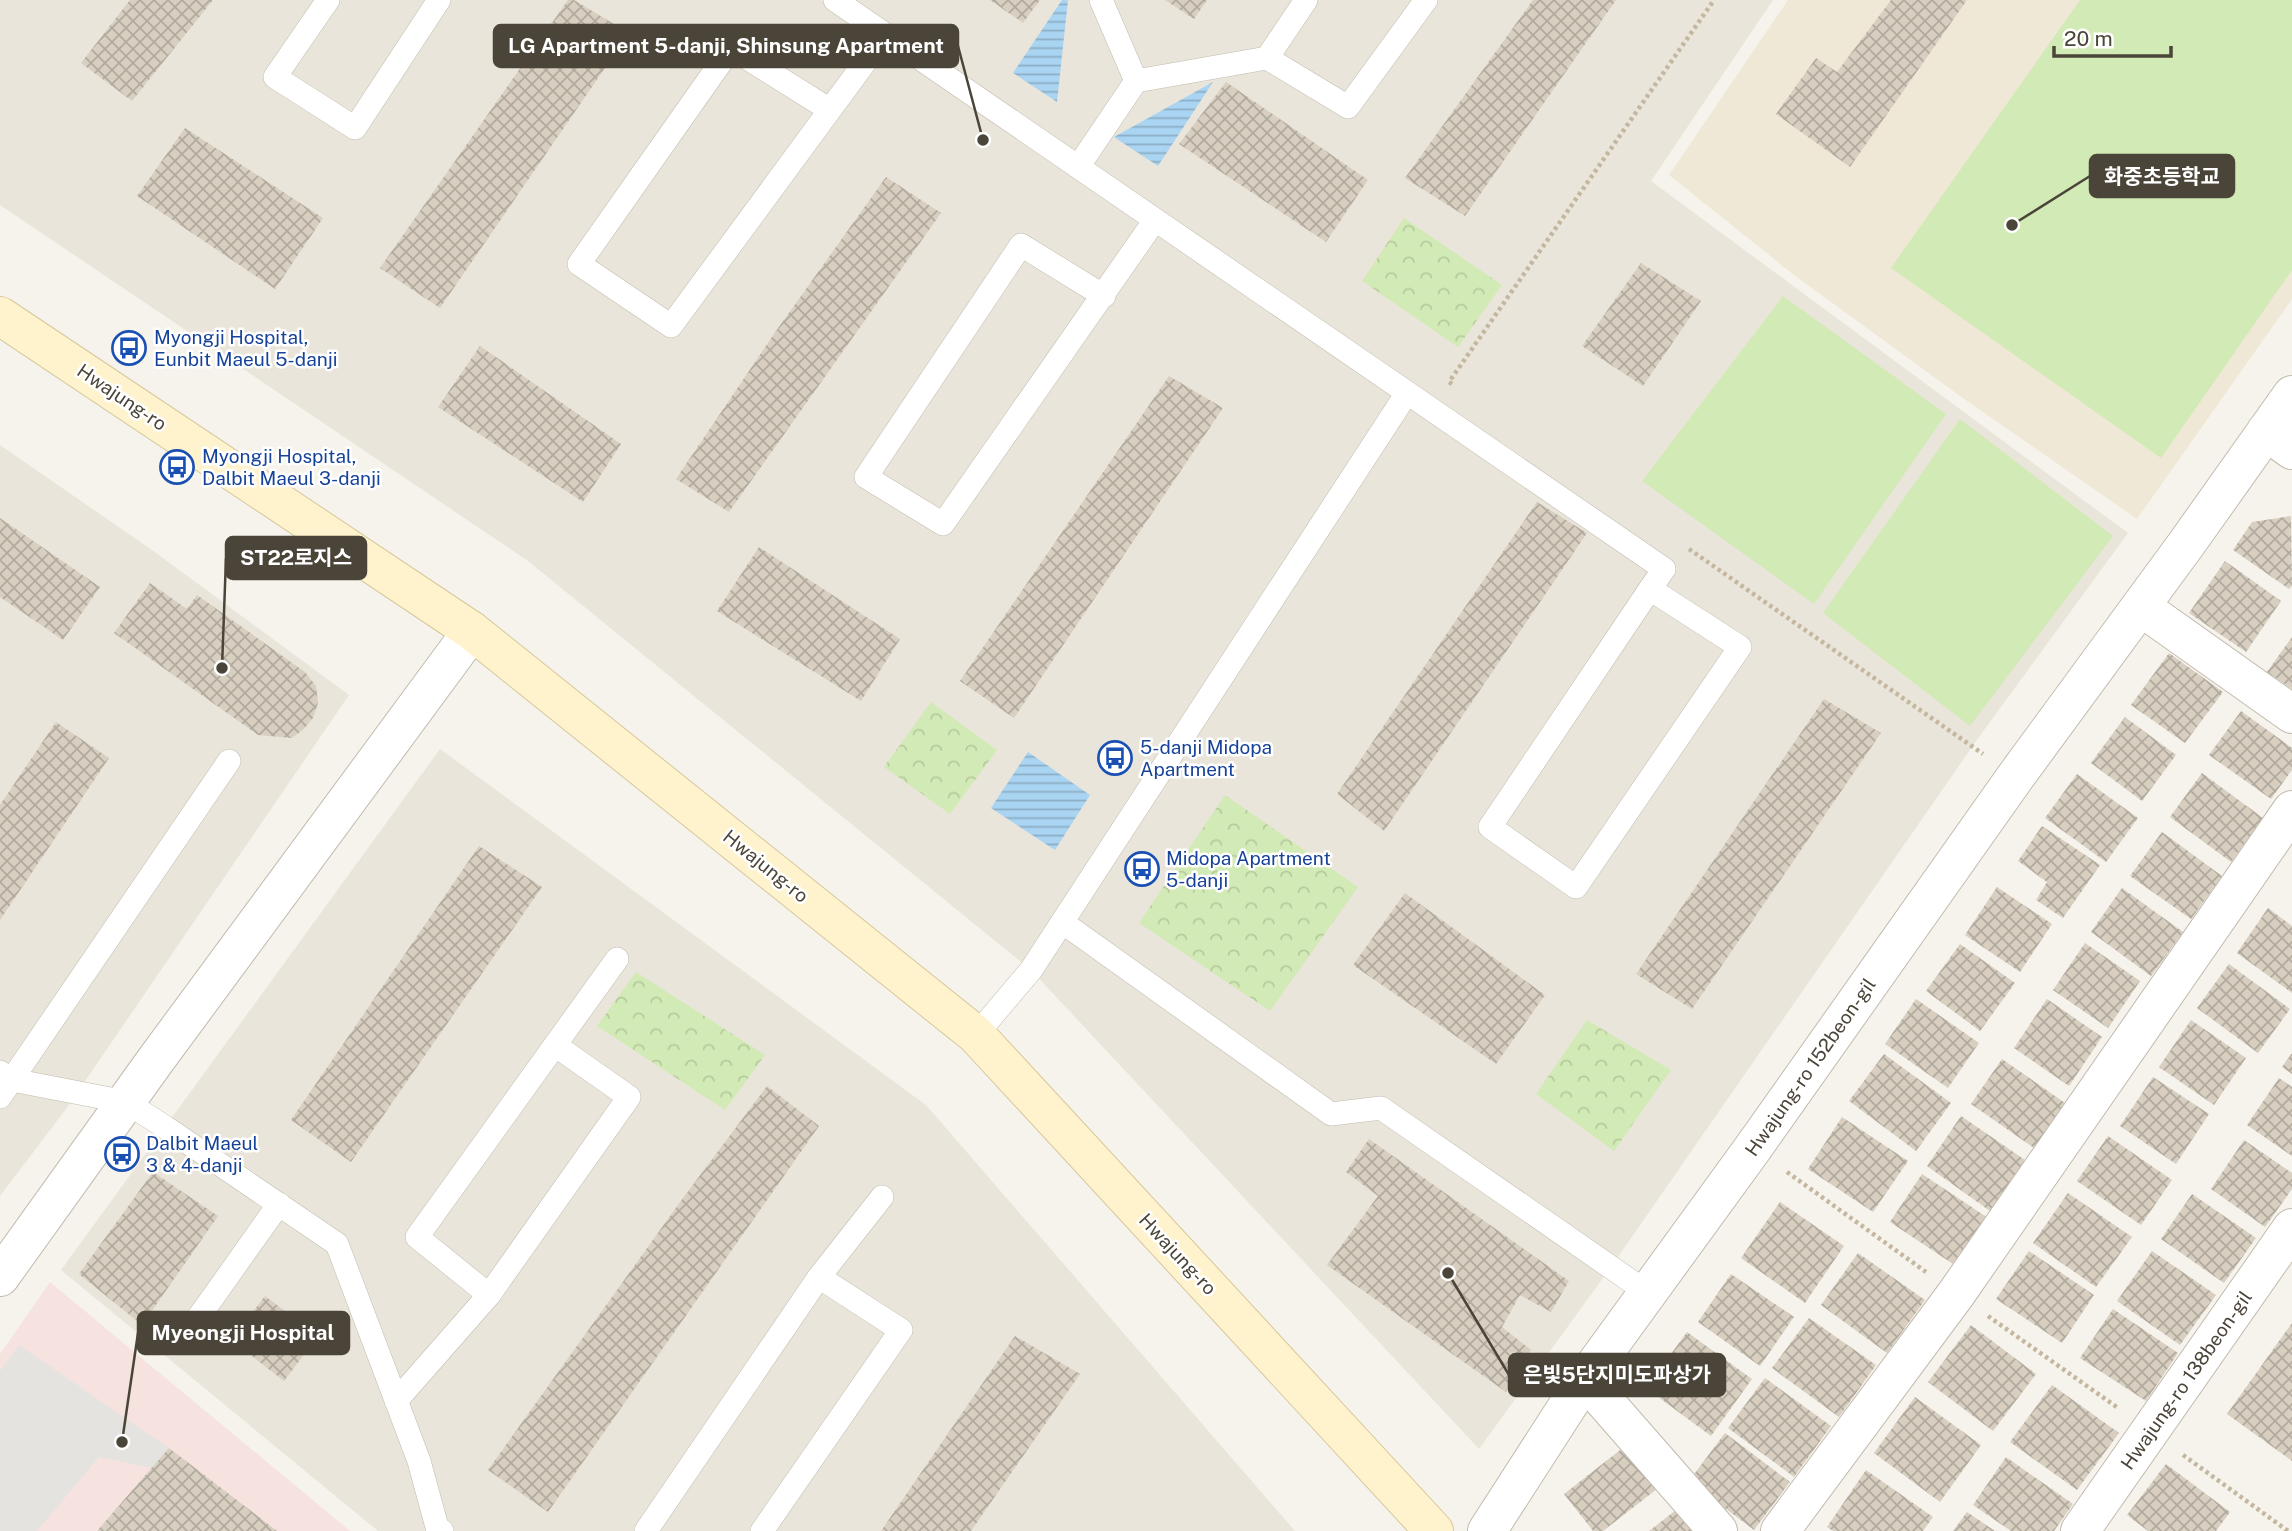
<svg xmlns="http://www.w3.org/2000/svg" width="2292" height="1531" font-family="'Public Sans','Noto Sans KR',sans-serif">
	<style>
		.residential { fill: #eae5da }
		.education { fill: #efe8d6 }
		.medical { fill: #f6e3e0 }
		.green { fill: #d2eab5 }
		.forest { fill: url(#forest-crowns) }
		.parking { fill: #e5e3e0 }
		.water { fill: url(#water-rules) }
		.building { fill: url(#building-cross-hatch) }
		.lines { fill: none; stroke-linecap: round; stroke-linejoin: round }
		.lane-casing { stroke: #c2bbae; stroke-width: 24 }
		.street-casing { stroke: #c2bbae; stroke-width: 40 }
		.secondary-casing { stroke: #d6c79b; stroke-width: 40 }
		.path { stroke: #c4b79f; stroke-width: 4.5; stroke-dasharray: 3.5 3.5; stroke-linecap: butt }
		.lane { stroke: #fff; stroke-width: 23 }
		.street { stroke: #fff; stroke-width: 38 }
		.secondary { stroke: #fff3cd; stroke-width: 38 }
		.labels { text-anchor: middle; stroke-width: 5; stroke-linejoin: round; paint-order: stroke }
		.transit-label { font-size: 19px; fill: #164399; stroke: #fff; text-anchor: start }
		.street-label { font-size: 19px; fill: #4b4439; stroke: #fff }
		.leader { fill: none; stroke: #4b4439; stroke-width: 2.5 }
		.callout-dot { fill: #4b4439; stroke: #fff; stroke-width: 2.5 }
		.callout { fill: #4b4439; stroke: #4b4439; stroke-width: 2.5 }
		.callout-label { font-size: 21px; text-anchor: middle; font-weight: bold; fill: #fff }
	</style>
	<defs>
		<pattern id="forest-crowns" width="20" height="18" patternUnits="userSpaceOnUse" patternTransform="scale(1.75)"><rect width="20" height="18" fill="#d2eab5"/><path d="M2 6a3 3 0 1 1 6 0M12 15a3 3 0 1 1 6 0" fill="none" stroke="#b6ca9c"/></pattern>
		<pattern id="water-rules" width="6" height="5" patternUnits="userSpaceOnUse" patternTransform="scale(1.75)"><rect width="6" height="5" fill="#a9d4f2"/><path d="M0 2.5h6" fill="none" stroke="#8caec5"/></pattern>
		<pattern id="building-cross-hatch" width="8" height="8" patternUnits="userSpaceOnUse" patternTransform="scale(1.75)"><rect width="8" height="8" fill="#d8cfc1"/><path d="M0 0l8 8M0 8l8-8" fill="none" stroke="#b1aa9e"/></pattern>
	</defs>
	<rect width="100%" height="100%" fill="#f6f3ec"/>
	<path class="residential" d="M0,0H1773L1651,181L2128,533L1979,737L1611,1267L1479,1449L1031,970L528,561L0,205Z
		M0,445L152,550L349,695L66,1109L0,1196Z
		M440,749L926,1105L1295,1531H378L61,1270Z"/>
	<path class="education" d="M1788,0H2292V299L2137,519L1960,396L1794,275L1669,175Z"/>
	<path class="medical" d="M50,1282L350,1531H0V1354Z"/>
	<path class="green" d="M2080,0H2292V270L2161,458L1891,268Z
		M1783,296L1946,414L1814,604L1642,481Z
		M1960,419L2113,536L1970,726L1823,613Z"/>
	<path class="forest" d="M1404,218L1502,285L1458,347L1362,281Z
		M931,702L997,750L950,814L884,767Z
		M1225,795L1358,887L1270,1011L1139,923Z
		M636,972L765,1055L725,1110L597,1026Z
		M1587,1020L1671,1070L1614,1151L1536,1094Z"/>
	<path class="parking" d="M19,1345L169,1448L152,1468L99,1457L37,1531H0V1371Z"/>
	<path class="water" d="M1062,0H1068L1057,102L1013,73Z
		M1213,82L1158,166L1114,137Z
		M1028,752L1090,795L1055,850L991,808Z"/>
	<path class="building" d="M130,0H213L132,101L81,63Z
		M568,0H574L629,33L440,308L380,268Z
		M990,0H1040L1023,23Z
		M1165,0H1207L1194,19Z
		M1533,0H1616L1465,216L1405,178Z
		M1891,0H1967L1850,167L1776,114L1816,58L1837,72Z
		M1226,82L1368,180L1326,242L1179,144Z
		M185,128L323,218L275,289L137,196Z
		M886,177L941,213L729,512L676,479L776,331Z
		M1641,263L1701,301L1643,386L1582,346Z
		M480,346L621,444L583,502L438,407Z
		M1169,376L1223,408L1014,718L960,681Z
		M1537,502L1587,533L1384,831L1337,794Z
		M2291,516L2292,586L2289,589L2233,550L2252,522Z
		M0,518L100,587L63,640L0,597Z
		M759,547L900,639L861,701L717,611Z
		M2225,561L2281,601L2246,652L2189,613Z
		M150,583L187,609L197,595L305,672L316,686L318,703L313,718L304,729L292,738L258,735L114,633Z
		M2292,637V689L2267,672Z
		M2169,653L2223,692L2185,743L2131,705Z
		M1824,699L1881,733L1692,1009L1636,974Z
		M2241,711L2292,748V770L2271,799L2209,755Z
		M2125,717L2176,755L2142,801L2091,763Z
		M56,722L109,758L0,920V805Z
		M2202,773L2263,818L2231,862L2170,817Z
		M2077,774L2138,818L2106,862L2045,818Z
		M2042,826L2100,865L2063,918L2036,900L2047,882L2018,861Z
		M2162,832L2222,876L2191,919L2130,876Z
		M479,846L542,887L351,1162L291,1120Z
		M1997,887L2052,924L2020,972L1965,935Z
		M2122,888L2183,932L2151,976L2091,932Z
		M1405,893L1545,995L1496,1064L1353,965Z
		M2268,908L2292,926V993L2237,953Z
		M2085,943L2140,981L2108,1028L2053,990Z
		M1960,944L2015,983L1980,1031L1926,991Z
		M2229,964L2290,1009L2258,1053L2197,1008Z
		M1916,999L1979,1043L1948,1088L1885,1044Z
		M2047,999L2102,1037L2069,1086L2014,1048Z
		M2191,1020L2246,1058L2214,1105L2159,1067Z
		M2292,1053V1074L2282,1067Z
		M1884,1054L1951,1103L1916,1151L1849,1101Z
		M2002,1059L2065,1103L2034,1148L1971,1104Z
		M2153,1077L2209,1114L2176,1164L2120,1126Z
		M2279,1078L2292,1087V1156L2247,1125Z
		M767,1086L819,1126L548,1512L488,1470L683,1198Z
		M1961,1116L2025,1160L1990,1211L1927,1166Z
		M1842,1117L1908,1161L1873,1212L1808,1169Z
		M2108,1136L2172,1180L2141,1225L2077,1181Z
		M1369,1139L1569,1281L1551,1312L1520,1295L1502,1327L1531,1350L1506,1392L1327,1265L1378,1196L1346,1172Z
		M2244,1140L2292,1173V1189L2265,1227L2211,1189Z
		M153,1172L218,1216L142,1325L79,1274Z
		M1922,1174L1988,1218L1956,1266L1890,1222Z
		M2068,1193L2132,1237L2096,1287L2033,1243Z
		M2192,1194L2256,1238L2224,1283L2161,1239Z
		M1780,1202L1844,1246L1805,1303L1741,1258Z
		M2029,1251L2094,1295L2062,1343L1996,1299Z
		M2152,1251L2216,1295L2180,1345L2117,1301Z
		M1858,1253L1925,1300L1887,1353L1821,1305Z
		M1731,1274L1794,1317L1760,1366L1698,1322Z
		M265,1296L318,1336L284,1381L231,1340Z
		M2113,1309L2178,1353L2146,1401L2080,1358Z
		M1809,1318L1876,1365L1839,1417L1772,1368Z
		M2292,1323V1461L2227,1414Z
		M1971,1325L2036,1374L1993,1431L1928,1382Z
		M1687,1332L1752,1379L1711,1436L1646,1388Z
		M1015,1336L1080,1374L971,1531H881Z
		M1765,1378L1831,1426L1794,1477L1728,1428Z
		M2052,1385L2119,1433L2077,1490L2010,1442Z
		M1915,1397L1981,1445L1940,1502L1874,1453Z
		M1725,1433L1790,1482L1754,1530L1689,1481Z
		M1624,1447L1657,1489L1603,1531H1593L1564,1494Z
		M169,1448L277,1531H97Z
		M2006,1457L2073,1504L2054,1531H2011L1973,1505Z
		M2166,1464L2230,1512L2216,1531H2148L2127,1515Z
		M1866,1470L1933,1517L1923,1531H1833L1827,1527Z
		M1676,1510L1692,1531H1649Z
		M1967,1512L1995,1531H1953Z"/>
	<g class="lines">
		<g class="lane-casing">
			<path id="lane" d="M328,0L275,77L355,128L439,0
				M835,0L1664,569L1650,589L1490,827L1576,887L1740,647L1650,589
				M1101,0L1136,81
				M1267,58L1348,107L1426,0
				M830,110L731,48L579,264L671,326L885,35
				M1078,167L1136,81L1267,58L1306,0
				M1104,296L1021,245L866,477L943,524L1155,220
				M1062,922L1331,1114L1381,1108L1648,1293
				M976,1035L1031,970L1407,393
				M555,1045L629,1097L489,1295L417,1237L617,959
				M0,1072L12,1080L126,1102L165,1127L337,1244L419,1461L437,1527L442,1531
				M0,1097L229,761
				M191,1328L279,1204
				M396,1401L489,1295
				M646,1531L819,1277L882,1197
				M762,1531L901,1330L819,1277"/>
		</g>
		<g class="street-casing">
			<path id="street" d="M2266,431L2292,450
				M2141,607L2292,714
				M0,1277L155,1061L472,631
				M1585,1379L1718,1531
				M1487,1531L1585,1379L1753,1148L2016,776L2187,543L2292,395
				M1780,1531L1956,1294L2292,810
				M2080,1531L2292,1228"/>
		</g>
		<g class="secondary-casing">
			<path id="secondary" d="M0,316L472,631L976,1035L1434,1531"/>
		</g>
		<path class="path" d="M1452,384L1449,382L1714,0
			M1689,549L1983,754
			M1787,1172L1926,1272
			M1988,1316L2118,1408
			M2183,1455L2288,1531"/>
		<use href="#lane" class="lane"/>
		<use href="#street" class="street"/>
		<use href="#secondary" class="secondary"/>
	</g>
	<defs>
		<g id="bus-ring" transform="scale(1.75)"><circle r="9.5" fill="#fff" stroke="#1a4fb4" stroke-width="1.5"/><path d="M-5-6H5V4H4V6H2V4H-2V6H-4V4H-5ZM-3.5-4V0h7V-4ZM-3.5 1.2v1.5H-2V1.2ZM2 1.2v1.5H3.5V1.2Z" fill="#1a4fb4"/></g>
	</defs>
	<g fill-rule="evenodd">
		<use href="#bus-ring" x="129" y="348"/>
		<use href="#bus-ring" x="177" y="467"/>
		<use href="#bus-ring" x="1115" y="758"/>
		<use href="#bus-ring" x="1142" y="869"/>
		<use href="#bus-ring" x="122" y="1154"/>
	</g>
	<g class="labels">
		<g class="transit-label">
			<text x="154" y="344">Myongji Hospital,<tspan x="154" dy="22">Eunbit Maeul 5-danji</tspan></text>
			<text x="202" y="463">Myongji Hospital,<tspan x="202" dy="22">Dalbit Maeul 3-danji</tspan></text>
			<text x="1140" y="754">5-danji Midopa<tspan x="1140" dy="22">Apartment</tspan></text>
			<text x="1166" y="865">Midopa Apartment<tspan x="1166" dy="22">5-danji</tspan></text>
			<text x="146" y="1150">Dalbit Maeul<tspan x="146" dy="22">3 &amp; 4-danji</tspan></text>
		</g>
		<g class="street-label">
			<text transform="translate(122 397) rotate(34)" y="7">Hwajung-ro</text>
			<text transform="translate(766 866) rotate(39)" y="7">Hwajung-ro</text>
			<text transform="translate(1810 1067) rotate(-55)" y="7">Hwajung-ro 152beon-gil</text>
			<text transform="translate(1178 1254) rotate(47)" y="7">Hwajung-ro</text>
			<text transform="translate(2186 1380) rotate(-55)" y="7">Hwajung-ro 138beon-gil</text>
		</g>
	</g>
	<path class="leader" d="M983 140L958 46M2012 225L2090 176M222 668L226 558M122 1442L138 1333M1448 1273L1509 1375"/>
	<g class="callout-dot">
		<circle cx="983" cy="140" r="7"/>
		<circle cx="2012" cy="225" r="7"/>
		<circle cx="222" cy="668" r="7"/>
		<circle cx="122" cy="1442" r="7"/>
		<circle cx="1448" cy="1273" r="7"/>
	</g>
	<g class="callout">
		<rect x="494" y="25" width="464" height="42" rx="7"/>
		<rect x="2090" y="155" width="144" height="42" rx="7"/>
		<rect x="226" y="537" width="140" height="42" rx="7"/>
		<rect x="138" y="1312" width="211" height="42" rx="7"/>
		<rect x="1509" y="1354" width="216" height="42" rx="7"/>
	</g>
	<g class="callout-label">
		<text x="726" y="53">LG Apartment 5-danji, Shinsung Apartment</text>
		<text x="2162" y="184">화중초등학교</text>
		<text x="296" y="565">ST22로지스</text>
		<text x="243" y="1340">Myeongji Hospital</text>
		<text x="1617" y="1382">은빛5단지미도파상가</text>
	</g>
	<path d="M2054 46v10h117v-10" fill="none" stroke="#4b4439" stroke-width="3.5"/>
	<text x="2064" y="46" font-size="21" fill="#4b4439" stroke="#ffffff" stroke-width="5" paint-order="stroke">20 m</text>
</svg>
